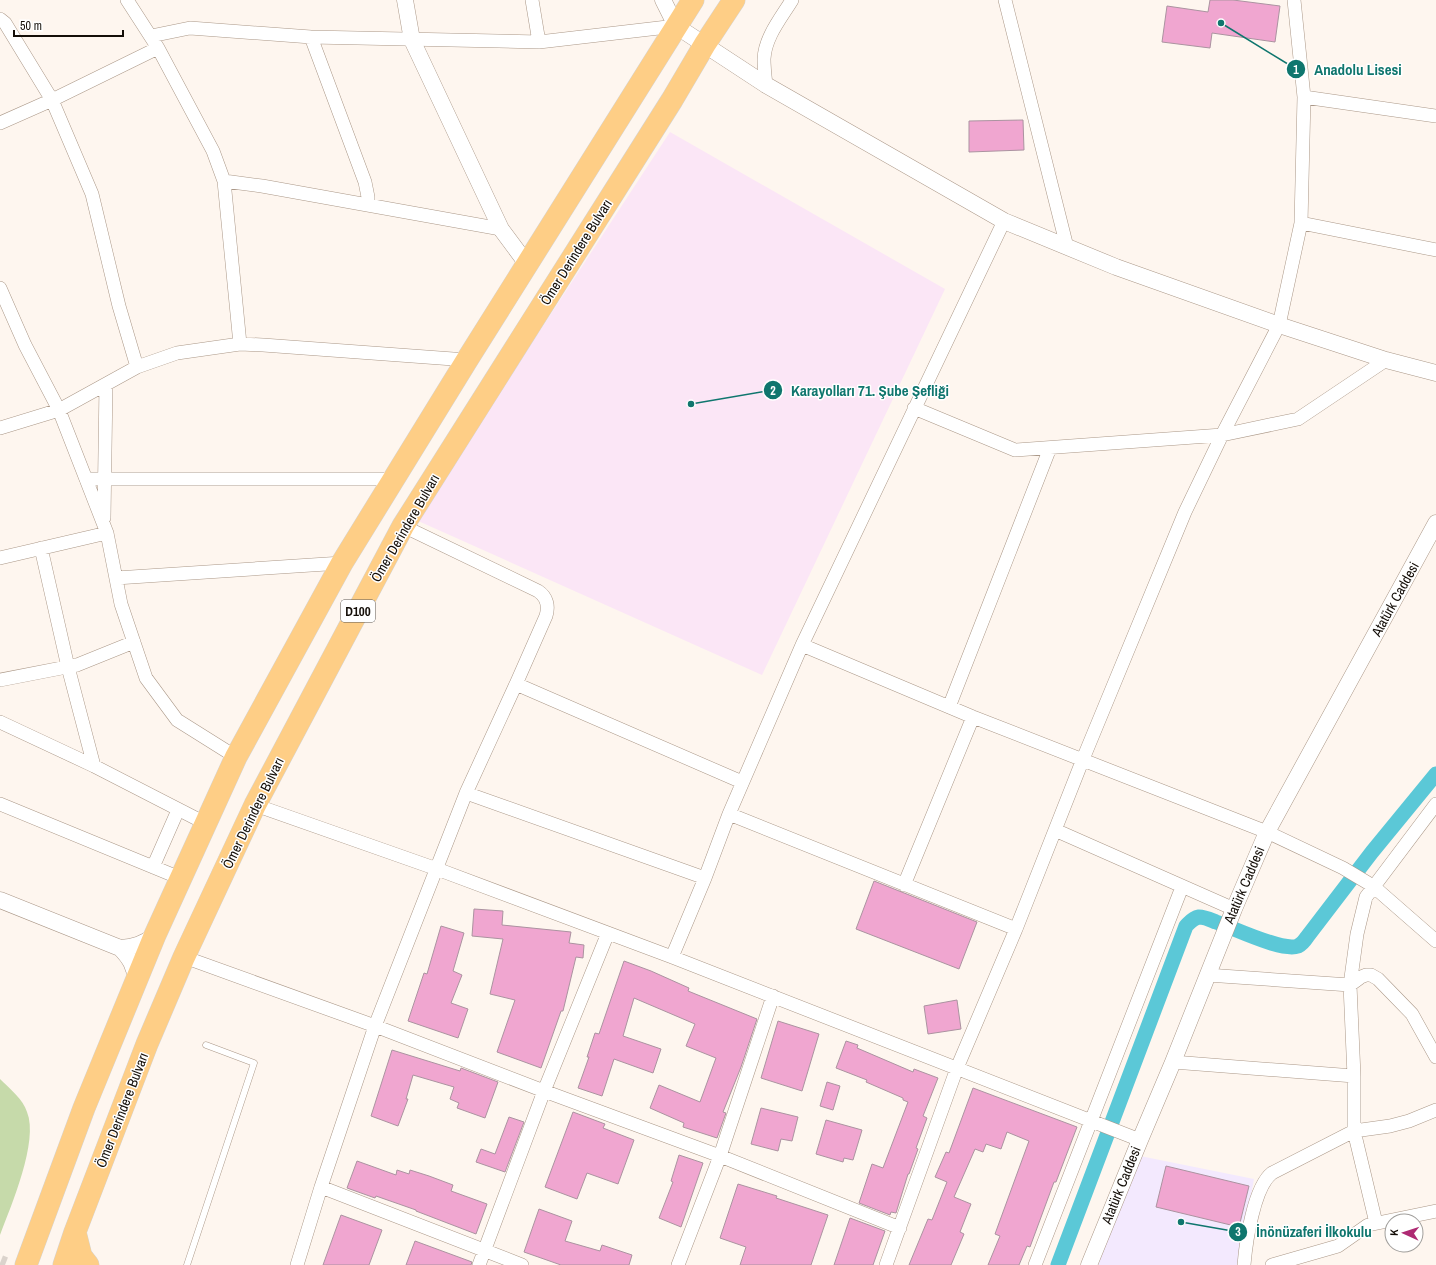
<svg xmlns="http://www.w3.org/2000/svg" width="1436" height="1265" font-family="'Archivo Narrow',sans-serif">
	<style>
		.industrial { fill: #fbe6f6 }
		.education { fill: #f3e9fe }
		.green { fill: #c6daaa }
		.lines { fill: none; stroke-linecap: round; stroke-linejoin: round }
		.canal { stroke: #5bc8d7; stroke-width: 15 }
		.building { fill: #f0a6d0; stroke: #ab93a0 }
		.tertiary-tunnel { stroke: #dbd3cc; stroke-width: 16; stroke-dasharray: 16 8; stroke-linecap: butt }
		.service-casing { stroke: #ab9888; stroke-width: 7 }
		.minor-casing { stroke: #ab9888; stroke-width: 14 }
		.tertiary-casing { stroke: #ab9888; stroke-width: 17 }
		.trunk-casing { stroke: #d5d4d3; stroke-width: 23 }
		.service { stroke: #fff; stroke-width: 6 }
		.minor { stroke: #fff; stroke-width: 13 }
		.tertiary { stroke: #fff; stroke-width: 16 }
		.trunk { stroke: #fece86; stroke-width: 22 }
		.labels { text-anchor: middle; stroke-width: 3; stroke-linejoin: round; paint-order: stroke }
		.shield { fill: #fff; stroke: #5a5652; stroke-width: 1 }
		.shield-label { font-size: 13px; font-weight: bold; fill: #140e08 }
		.street-label { font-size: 14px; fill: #140e08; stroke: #fff }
		.leader { fill: none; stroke: #0f766e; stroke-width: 1.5 }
		.callout-dot { fill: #0f766e; stroke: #fff; stroke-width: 1.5 }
		.mark-label { font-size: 12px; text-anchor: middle; font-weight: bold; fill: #fff }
		.callout-label { font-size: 15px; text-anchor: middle; font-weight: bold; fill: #0f766e; stroke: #fff; stroke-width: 3; stroke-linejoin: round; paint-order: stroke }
	</style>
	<rect width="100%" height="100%" fill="#fef6ef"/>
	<path class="industrial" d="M670,132L945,289L762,675L416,520Z"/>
	<path class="education" d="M1140,1156L1254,1179L1238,1265H1098Z"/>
	<path class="green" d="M0,1079C10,1089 23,1099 27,1112C39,1141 11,1206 0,1235Z"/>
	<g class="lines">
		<path class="canal" d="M1058,1265L1186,926C1190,922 1193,918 1199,917C1205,917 1211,920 1216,922C1234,928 1282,952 1298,946C1302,944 1305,940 1307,937L1372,852L1436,774"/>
	</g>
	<path class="building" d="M1210,0H1233L1280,6L1275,42L1212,33L1210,48L1162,42L1167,6L1208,12Z
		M1023,120L1024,150L969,152V121Z
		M874,881L977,922L959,969L856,929Z
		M474,909L503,911L502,925L571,932L569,943L584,945L583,958L576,957L563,1011H561L541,1068L497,1052L515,1000L490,994L503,939L472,936Z
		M441,926L464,933L453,971L462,975L451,1003L468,1009L458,1038L408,1021L424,973L427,974Z
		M624,961L651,971L689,988L688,991L757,1019L741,1067L723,1112L726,1113L717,1138L683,1127L684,1123L650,1108L659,1085L700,1102L716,1058L686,1046L695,1024L634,998L623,1036L661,1049L653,1073L614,1059L602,1096L578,1088L589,1057H587L595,1033L599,1034Z
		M957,1000L961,1029L928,1034L924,1006Z
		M778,1021L819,1034L802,1091L761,1078Z
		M846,1041L858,1045L857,1048L913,1072L914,1069L938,1078L923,1116L927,1118L916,1148L918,1149L909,1174H908L896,1213L891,1212L890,1215L859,1203L872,1164L883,1168L908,1102L903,1100V1098L866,1082L867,1080L836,1068Z
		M392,1050L460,1071L461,1068L498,1082L485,1118L457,1108L459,1103L450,1099L454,1087L413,1075L406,1099H408L398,1126L371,1116Z
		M827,1082L840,1086L833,1110L820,1106Z
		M973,1088L1077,1127L1056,1182H1054L1030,1247L1027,1246L1019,1265H988L1000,1236L995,1234L1029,1141L1007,1132L1001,1149L986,1144L983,1152L975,1149L954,1197L971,1204L960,1232L964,1234L951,1265H909L928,1219L932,1220L947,1182L935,1177L946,1152L949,1153Z
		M761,1108L798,1117L792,1141L781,1139L778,1151L751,1144Z
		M573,1112L605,1124L603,1128L634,1140L618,1184L587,1173L577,1199L545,1187Z
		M509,1117L524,1122L505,1172L476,1162L481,1149L495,1154Z
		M826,1120L862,1130L853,1160L844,1158L843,1162L816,1154Z
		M679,1155L703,1163L681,1227L659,1218L673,1182L671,1181Z
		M357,1161L396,1175L397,1170L409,1174L410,1170L429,1176L453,1185L451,1191L487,1204L476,1234L416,1211V1210L376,1196L375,1198L347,1188Z
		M1166,1166L1249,1186L1239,1227L1156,1207Z
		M738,1184L777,1196L776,1198L828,1215L811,1265H740L746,1247L720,1238Z
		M539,1209L572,1221L565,1241L600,1251L602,1245L632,1255L629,1265H561L524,1252Z
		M341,1215L382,1230L369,1265H323Z
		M850,1218L885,1231L873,1265H834Z
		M415,1241L472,1262L471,1265H406Z"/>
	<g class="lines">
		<path class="tertiary-tunnel" d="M0,1263L5,1265"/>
		<g class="service-casing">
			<path id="service" d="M187,1265L254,1063L206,1045"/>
		</g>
		<g class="minor-casing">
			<path id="minor" d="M127,0L158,48L213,151L224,181L262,186L501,229
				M532,0L539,42
				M1005,0L1067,247
				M0,19L5,23L52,100L92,194L119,306L137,367
				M151,36L190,28L311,37L539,42L676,26
				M311,37L365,182L368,197V205
				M766,85C765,76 764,68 764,59C765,37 781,18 792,0
				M1304,97L1436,116
				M0,123L52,100L158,48
				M224,181L240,344
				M1301,223L1436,250
				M0,288L25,345L59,410L107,533L121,604L146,678L177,720L236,757
				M914,408L1015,450L1222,435L1298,419L1386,360
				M0,428L59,410L137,367L177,353L240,344L263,345L467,360
				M86,479H393
				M104,518L106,384
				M403,526L538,591C547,597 549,606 546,616L516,684
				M41,548L68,667L94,766
				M0,558L107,533
				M116,578L342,563
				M802,645L973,717L1267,832L1343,868L1373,886L1436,941
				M0,680L77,665L134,642
				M949,707L1050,448
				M0,722L94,766L205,823
				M466,793L705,878
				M0,804L180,878
				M255,805L437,869L672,957L1140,1140
				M729,814L1016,929
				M1055,830L1234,909
				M153,867L178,810
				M904,885L973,717
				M184,957L375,1026L544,1091L720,1156L900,1228
				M672,957L705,878L729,814L802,645L1004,221
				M1207,975L1350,985L1361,977L1366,975H1371L1378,979L1412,1014L1436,1057
				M1173,1062L1354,1076
				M321,1187L522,1265
				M1376,1223L1354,1131V1076L1350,985L1357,934L1366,897L1436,804
				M297,1265L321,1187L375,1026L466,793L516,684L742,782
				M479,1265L544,1091L608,933
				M678,1265L720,1156L773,996
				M886,1265L957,1068L1016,929L1083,759L1185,512L1222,435L1279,325L1301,223L1304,97L1294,0
				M1035,1265L1182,887
				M1244,1265C1246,1241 1254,1187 1272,1173L1354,1131L1390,1126L1409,1121L1436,1110
				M1272,1265L1338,1246L1368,1225L1436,1211"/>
		</g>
		<g class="tertiary-casing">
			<path id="tertiary" d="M405,0L412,40L501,229L527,264
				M663,0L676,26L766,85L1004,221L1116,267L1279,325L1386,360L1436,373
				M0,900L120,948C130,958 135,967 136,981
				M120,948C134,947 144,944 155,935
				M1089,1265L1140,1140L1173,1062L1234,909L1267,832L1436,523"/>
		</g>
		<g class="trunk-casing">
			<path id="trunk" d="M75,1232L81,1256L88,1265
				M26,1265L84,1108L155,935L236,757L342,563L467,360L693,0
				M64,1265L75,1232L147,1044L184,957L255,805L403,526L672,100L705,44L734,0"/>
		</g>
		<use href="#service" class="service"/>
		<use href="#minor" class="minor"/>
		<use href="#tertiary" class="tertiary"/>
		<use href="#trunk" class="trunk"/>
	</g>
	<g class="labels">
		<rect class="shield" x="341" y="600" width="34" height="22" rx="3"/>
		<g class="shield-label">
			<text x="358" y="616">D100</text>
		</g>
		<g class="street-label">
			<text transform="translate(576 252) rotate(-58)" y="5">Ömer Derindere Bulvarı</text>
			<text transform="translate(405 528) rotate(-60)" y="5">Ömer Derindere Bulvarı</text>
			<text transform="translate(1395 599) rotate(-61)" y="5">Atatürk Caddesi</text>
			<text transform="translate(253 813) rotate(-64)" y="5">Ömer Derindere Bulvarı</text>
			<text transform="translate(1244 885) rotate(-67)" y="5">Atatürk Caddesi</text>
			<text transform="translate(122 1110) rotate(-69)" y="5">Ömer Derindere Bulvarı</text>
			<text transform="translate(1121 1185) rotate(-68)" y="5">Atatürk Caddesi</text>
		</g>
	</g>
	<path class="leader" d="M1221 23L1296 69M691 404L773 390M1181 1222L1238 1232"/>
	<g class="callout-dot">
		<circle cx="1221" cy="23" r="4"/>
		<circle cx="691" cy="404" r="4"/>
		<circle cx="1181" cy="1222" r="4"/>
		<circle cx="1296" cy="69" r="10"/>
		<circle cx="773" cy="390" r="10"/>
		<circle cx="1238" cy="1232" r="10"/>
	</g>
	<g class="mark-label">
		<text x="1296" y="74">1</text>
		<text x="773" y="395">2</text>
		<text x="1238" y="1236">3</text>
	</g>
	<g class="callout-label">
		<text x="1358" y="75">Anadolu Lisesi</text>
		<text x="870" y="396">Karayolları 71. Şube Şefliği</text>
		<text x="1314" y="1237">İnönüzaferi İlkokulu</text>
	</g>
	<g transform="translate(1404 1233) rotate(273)"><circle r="19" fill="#ffffff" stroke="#a19f9c"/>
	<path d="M0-3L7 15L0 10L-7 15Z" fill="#ae2a73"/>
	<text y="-6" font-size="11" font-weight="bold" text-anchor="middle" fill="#140e08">K</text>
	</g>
	<path d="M14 30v6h109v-6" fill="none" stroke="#140e08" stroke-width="2"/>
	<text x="20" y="30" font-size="12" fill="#140e08" stroke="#ffffff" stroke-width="3" paint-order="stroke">50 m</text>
</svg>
